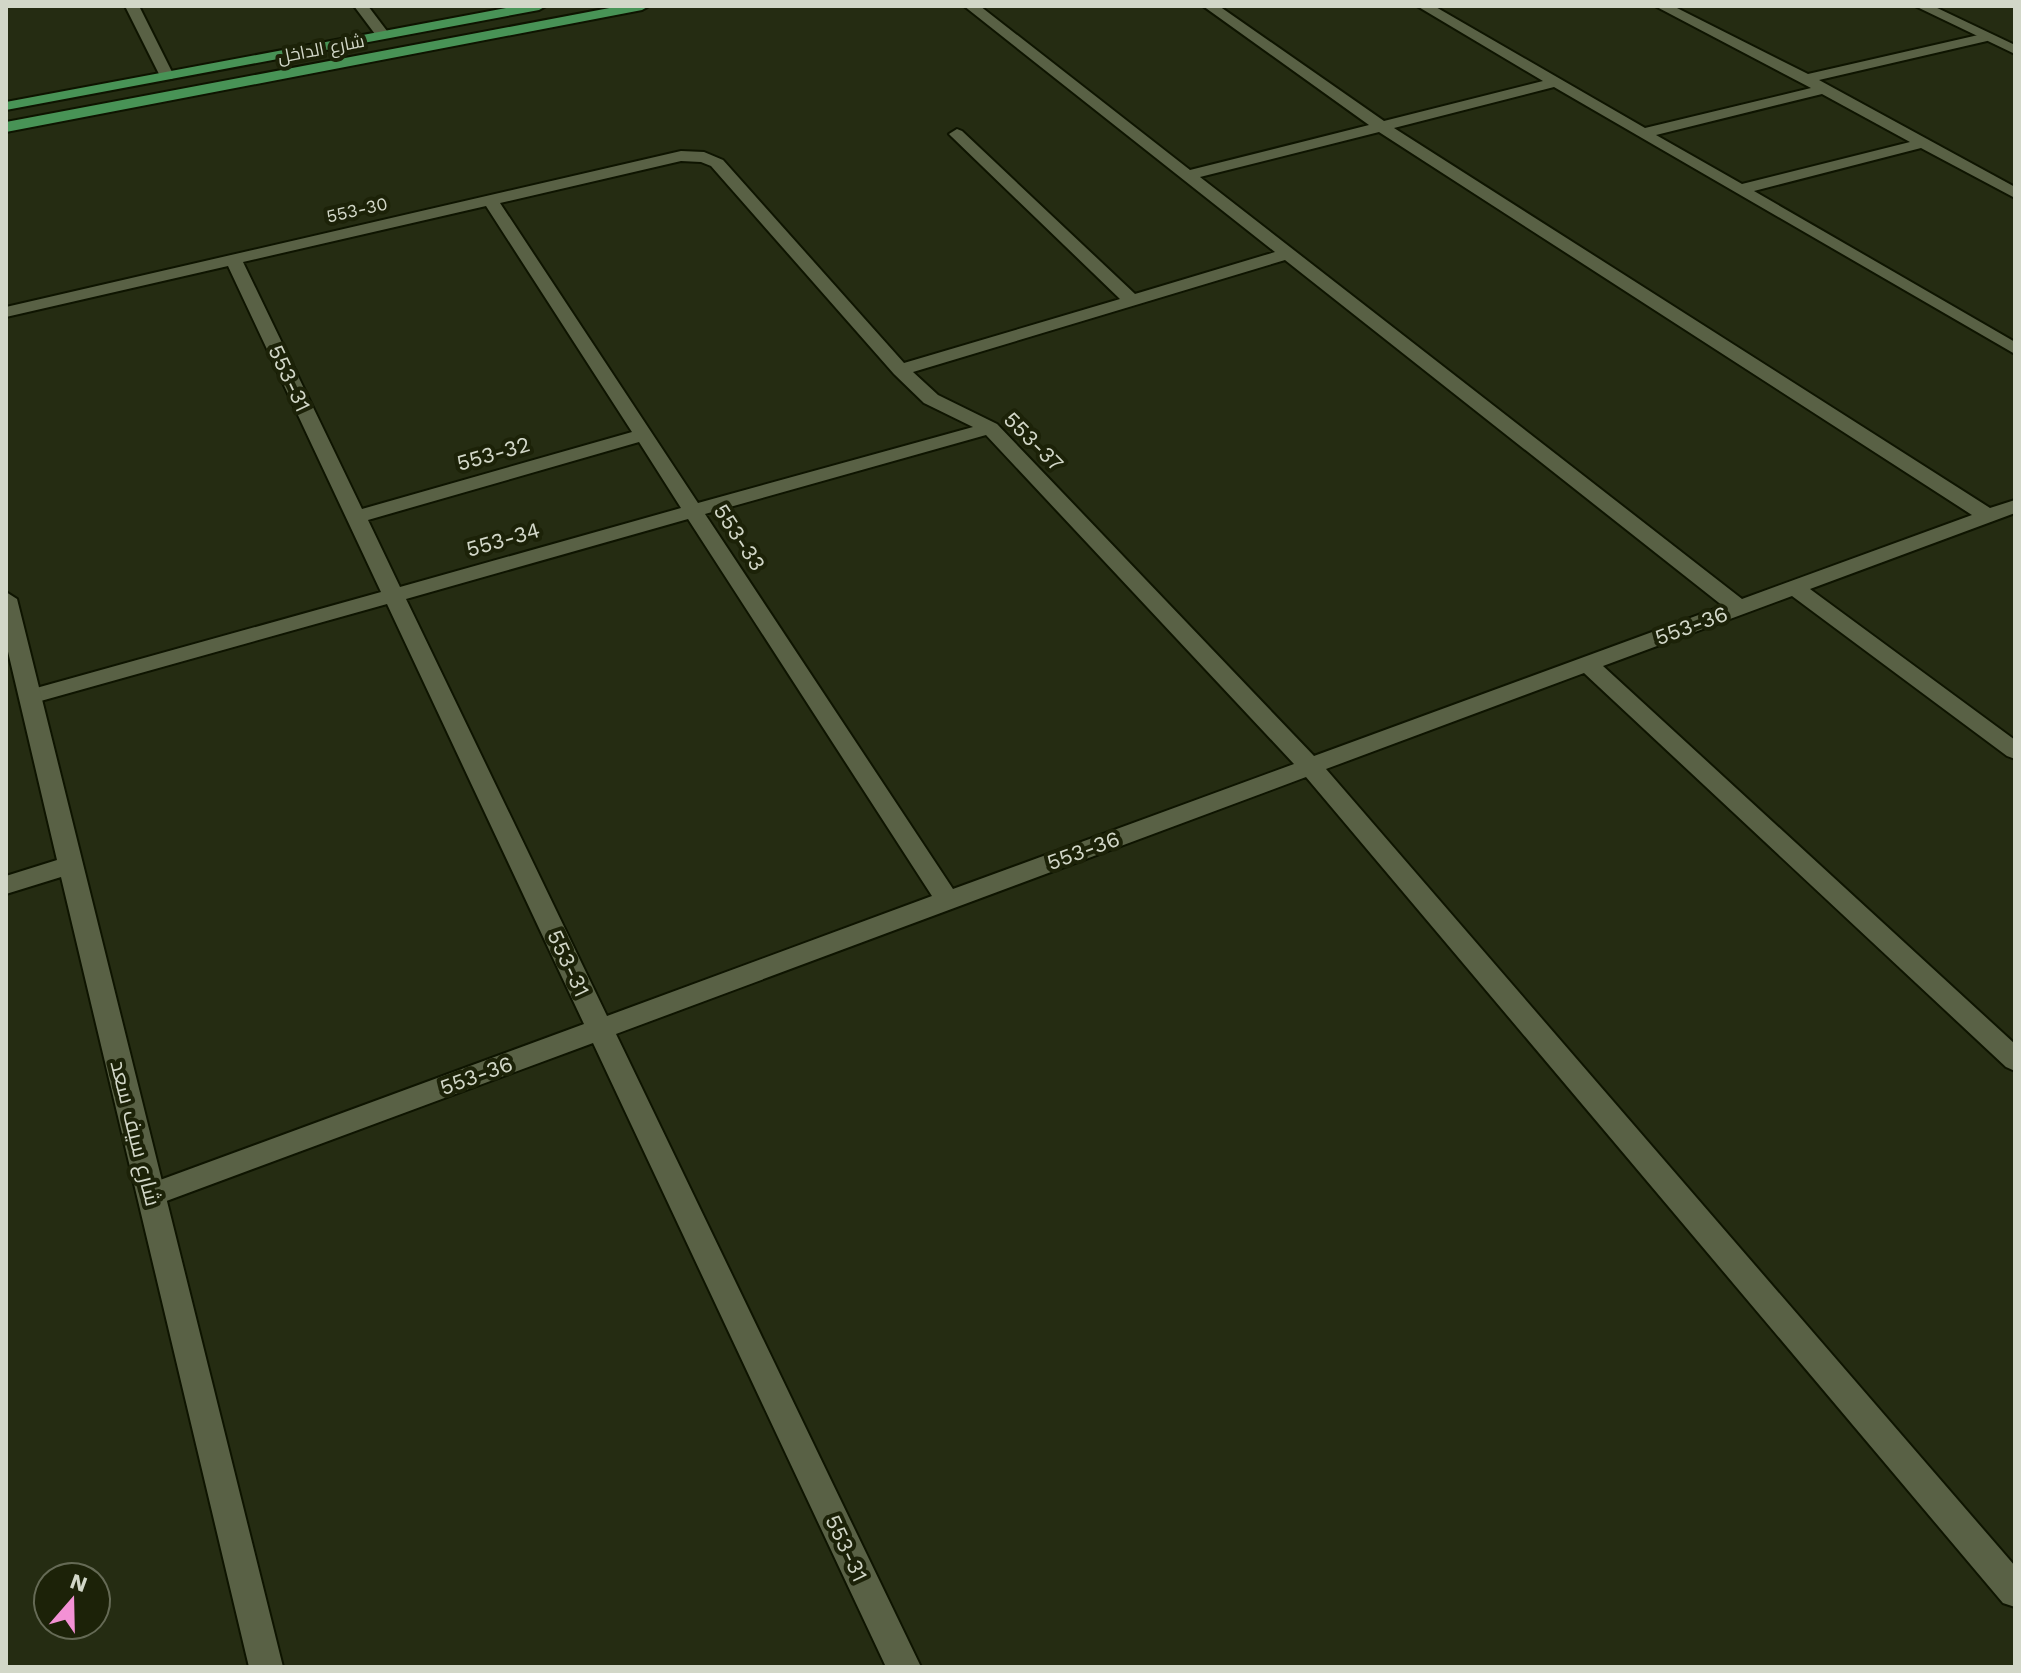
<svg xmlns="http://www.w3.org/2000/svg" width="2021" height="1673" font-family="'Work Sans',Cairo,sans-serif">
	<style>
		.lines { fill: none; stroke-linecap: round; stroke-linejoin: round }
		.street-casing { stroke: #0e1400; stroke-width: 4 }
		.secondary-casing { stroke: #0e1400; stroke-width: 4 }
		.primary-casing { stroke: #0e1400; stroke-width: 4 }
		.street { fill: #596145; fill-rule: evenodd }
		.secondary { fill: #596145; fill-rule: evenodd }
		.primary { fill: #489356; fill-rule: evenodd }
		.labels { text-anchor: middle; stroke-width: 8; stroke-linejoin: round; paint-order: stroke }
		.far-street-label { font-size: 18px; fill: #d2d7c8; stroke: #1c2208 }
		.street-label { font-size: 22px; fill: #d2d7c8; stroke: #1c2208 }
	</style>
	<rect width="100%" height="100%" fill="#252c12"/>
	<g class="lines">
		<g class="street-casing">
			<path id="street" d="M125,6H139L174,76L172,79H162L160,76Z
				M354,6H368L390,35L388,38H378Z
				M964,6H980L1190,170L1369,125L1203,6H1219L1384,121L1543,81L1417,6H1434L1645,128L1811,88L1655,6H1673L1808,74L1987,33L1994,37L1987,41L1819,80L2015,187V198L1921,148L1754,191L2015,342V354L1554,87L1394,128L1990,508L2015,500V513L1810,589L2015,740V759L2007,756L1792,596L1603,666L2015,1044V1071L2006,1067L1584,673L1326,769L2015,1566V1607L2003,1603L1306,777L616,1034L921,1667H886L593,1043L161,1203L151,1207L141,1203L137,1195L141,1187L584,1024L387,604L30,704L22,702L19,697L22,692L381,592L228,266L6,317V307L681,151L704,152L723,160L904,363L1120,299L952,137L949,134L957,129L962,131L1135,294L1275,252ZM1822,94L1910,142L1742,184L1656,135ZM1379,132L1972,515L1742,599L1200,177ZM681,161L701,162L711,166L894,374L924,403L973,427L698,503L500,203ZM486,206L632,432L362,509L243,262ZM1285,260L1723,606L1314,756L997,424L938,395L913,372ZM986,435L1294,764L953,889L705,514ZM639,442L681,508L400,587L368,520ZM688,519L932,896L607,1016L406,599Z"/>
		</g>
		<g class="secondary-casing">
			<path id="secondary" d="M1915,6H1933L2015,45V54Z
				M6,592L17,599L283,1667H249L61,877L6,894V876L57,860L6,643Z"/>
		</g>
		<g class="primary-casing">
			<path id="primary" d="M517,6H546L539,10L6,110V102Z
				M620,6H649L642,10L6,132V122Z"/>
		</g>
		<use href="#street" class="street"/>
		<use href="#secondary" class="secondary"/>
		<use href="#primary" class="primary"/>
	</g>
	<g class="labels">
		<g class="far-street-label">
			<text transform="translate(321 49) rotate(-11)" y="6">شارع الداخل</text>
			<text transform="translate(357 210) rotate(-13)" y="6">553-30</text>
		</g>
		<g class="street-label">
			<text transform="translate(290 378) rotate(65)" y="8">553-31</text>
			<text transform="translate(1034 441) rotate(45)" y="8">553-37</text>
			<text transform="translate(493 453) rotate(-16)" y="8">553-32</text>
			<text transform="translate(740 537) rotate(57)" y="8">553-33</text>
			<text transform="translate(503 539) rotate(-16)" y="8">553-34</text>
			<text transform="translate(1691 625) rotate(-20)" y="8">553-36</text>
			<text transform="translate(1083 850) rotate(-20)" y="8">553-36</text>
			<text transform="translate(569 963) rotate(65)" y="8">553-31</text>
			<text transform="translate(476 1075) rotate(-20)" y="8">553-36</text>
			<text transform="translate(136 1133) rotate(76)" y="8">شارع سيف سعد</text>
			<text transform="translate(847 1548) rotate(65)" y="8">553-31</text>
		</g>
	</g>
	<rect width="2021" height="1673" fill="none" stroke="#d2d7c8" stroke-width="16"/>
	<g transform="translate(72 1601) rotate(20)"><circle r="38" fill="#1c2208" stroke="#656a55" stroke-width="2"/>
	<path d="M0-6L14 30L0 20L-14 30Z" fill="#f391d5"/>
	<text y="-12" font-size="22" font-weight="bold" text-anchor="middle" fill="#d2d7c8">N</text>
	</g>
</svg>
